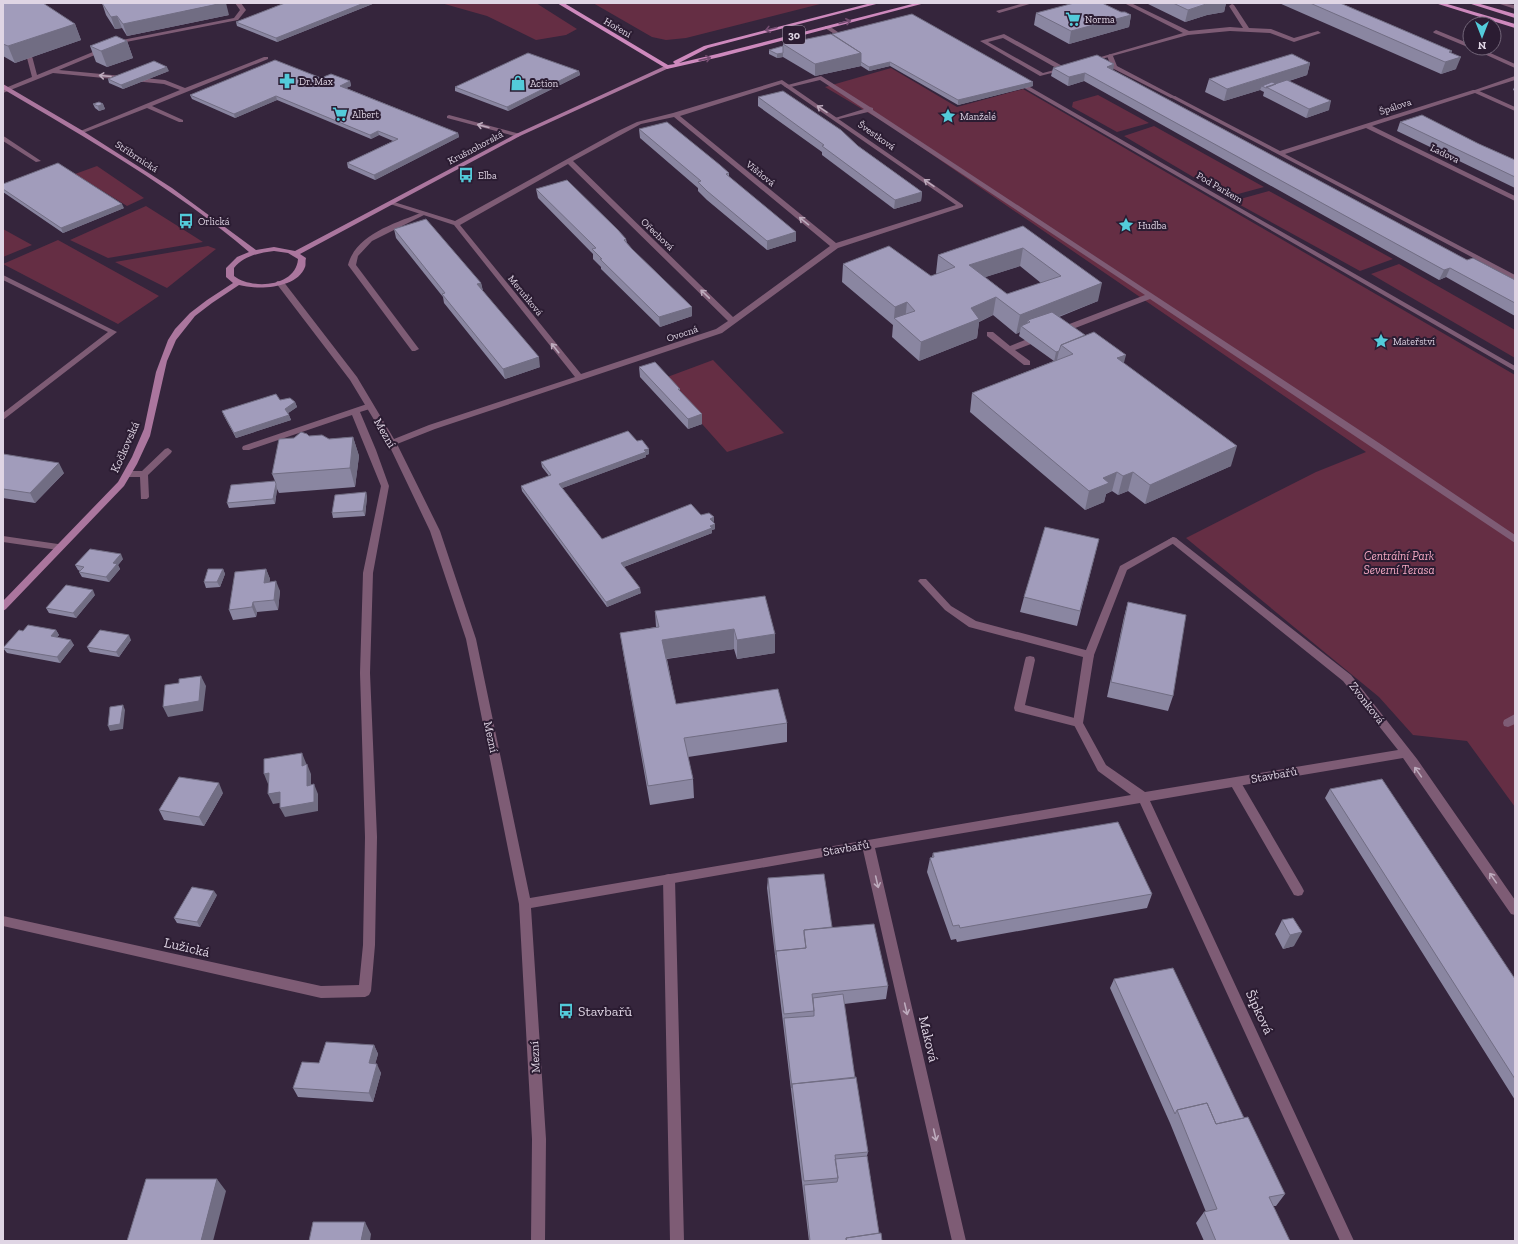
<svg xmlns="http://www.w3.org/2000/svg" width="1518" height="1244" font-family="'Zilla Slab',serif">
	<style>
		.green { fill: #652e44 }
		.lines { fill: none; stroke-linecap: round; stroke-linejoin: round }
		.lane { fill: #7e5c75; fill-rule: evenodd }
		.street { fill: #7e5c75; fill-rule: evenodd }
		.secondary { fill: #ab769e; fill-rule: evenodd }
		.primary { fill: #ce89bd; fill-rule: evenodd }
		.wall { fill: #8a86a1; fill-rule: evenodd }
		.shaded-wall { fill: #716d83 }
		.building { fill: #a19cbb; stroke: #716d83; fill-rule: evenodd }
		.oneway { stroke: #744d71 }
		.oneway2 { stroke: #bdabbd }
		.labels { text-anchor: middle; stroke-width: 4; stroke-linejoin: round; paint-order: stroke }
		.far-poi-label { font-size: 10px; fill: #dfd5e4; stroke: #2b1c32; text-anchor: start }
		.far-street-label { font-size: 10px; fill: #dfd5e4; stroke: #2b1c32 }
		.shield { fill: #2b1c32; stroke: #a99eaf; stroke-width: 1 }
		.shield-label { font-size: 11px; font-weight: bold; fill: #dfd5e4 }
		.street-label { font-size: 12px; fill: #dfd5e4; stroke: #2b1c32 }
		.park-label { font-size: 12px; font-style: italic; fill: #f4a9c3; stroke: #2b1c32 }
		.near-street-label { font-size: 14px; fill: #dfd5e4; stroke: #2b1c32 }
		.near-poi-label { font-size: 14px; fill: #dfd5e4; stroke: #2b1c32; text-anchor: start }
	</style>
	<rect width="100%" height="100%" fill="#35253c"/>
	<path class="green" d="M441,3H536L577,29L566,35L536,40L487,16Z
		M593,3H824L686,38L666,40L652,37Z
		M891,68L957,107L1023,89L1515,375V807L1467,741L1413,735L1379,697L1186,538L1316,472L1366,452L889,125L825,87Z
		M1098,95L1149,123L1117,132L1072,107L1073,102Z
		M1154,126L1264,187L1227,197L1124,136Z
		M97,166L144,198L127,206L75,174Z
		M1269,191L1393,259L1360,271L1233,201Z
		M146,206L203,242L108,258L70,240Z
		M3,229L32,245L3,257Z
		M58,240L159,296L118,324L3,264Z
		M208,246L216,249L167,288L115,262Z
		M1399,264L1515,330V358L1371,274Z
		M713,360L784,433L727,452L662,379Z"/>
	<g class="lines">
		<path class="lane" d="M235,3H241L246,10L238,20L126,42L59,70L165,80L185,88L264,57H268V59L152,106L183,120V122H179L147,108L83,133L78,132L180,90L164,84L53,73L3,93V89L32,77L27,58L3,41V36L32,56L37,75L122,40L234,18L240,10Z
			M1024,3H1033L999,13L996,11Z
			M1124,3H1131L1189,31L1230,27L1243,28L1229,6L1232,4L1234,5L1249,28L1271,29L1294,38L1318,31L1321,33L1294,42L1270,33L1230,31L1188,35L1087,63V61L1183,33Z
			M1499,3L1515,5V9L1500,4Z
			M825,26H829L844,36L839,37L825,28Z
			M1436,30L1470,44V48L1434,33L1433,32Z
			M1004,34L1066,68L1067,69L1040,76L980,41ZM1003,38L1058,69L1043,73L988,42Z
			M1471,48H1479L1515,64V68Z
			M821,76L870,107L873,108V110L1379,443L1515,535V543L1150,299L1065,332H1059V328L1145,295L868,112L835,120V118L864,109L820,80L787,88L784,86Z
			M1473,90H1477L1515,107V111L1475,93L1372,126L1515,196V201L1366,128L1285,154L1515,275V280L1170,97L1175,96L1280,151Z
			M449,115L520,134L521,135L518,137L447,118V116Z
			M3,136L5,137L41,161L36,162L3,141Z
			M423,212L428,213L372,241L358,256L356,265L419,349L415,351H412L348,265C356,234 396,223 423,212Z
			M3,275L117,332L3,420V413L108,332L3,280Z
			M987,332H993L1010,346L1025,340H1031V344L1015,350L1030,361V365H1024L987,336Z
			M370,403L373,404V408L360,412L376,450L389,486L373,573L370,673L377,837L375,945L371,991L369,995L365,997L321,998L3,926V916L321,986L359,985L363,945L365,837L360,673L363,573L381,486L352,415L249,450H243L242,448L243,446Z
			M168,448L172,451L171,453L148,475L149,497L147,499H141L140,477H128L124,474L128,471H142L165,449Z
			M1173,537L1176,538L1178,540L1176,542L1127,570L1094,655L1093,658H1085L1084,655L1120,566Z
			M1030,656L1034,657L1035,660L1025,705L1082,720L1083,723L1082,726L1078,727L1015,711L1014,708L1025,660L1026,657Z
			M1515,714V724L1508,727L1504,726L1503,723L1504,720Z
			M1235,778L1239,779L1302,887L1304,891L1302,895L1298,896L1294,895L1229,782L1231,779Z
			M669,874L673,875L675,879L684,1241H670L663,879L665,875Z"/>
		<path class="street" d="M1110,54L1113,56L1117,66L1176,97L1171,98L1112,68L1107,56Z
			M1515,76V80L1477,92L1472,91Z
			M1016,79L1515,366V371L1014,82L1013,81Z
			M782,80L963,205V207L838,248L722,333L435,429L397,444L440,531L476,639L530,898L1131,795L1098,771L1073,723L1083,657L969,627L945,610L920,583L918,581L920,579H926L951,606L976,621L1093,652L1094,655L1083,723L1106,765L1145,792L1398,750L1343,681L1168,540L1173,537L1176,538L1351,675L1417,759L1515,900V915L1511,914L1403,758L1150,801L1354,1241H1340L1140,803L875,848L966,1241H952L863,850L531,908L546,1139L545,1241H531L532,1139L519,904L466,639L430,531L388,443L350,380L276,283L277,281H283L357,377L394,439L429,425L575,377L454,225L390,204V202H394L455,221L618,131L637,122L673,113ZM781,84L956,205L836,243L680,116ZM674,117L830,246L733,317L573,161L641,124ZM568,164L728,321L716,329L581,374L460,225Z
			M3,536L58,544L63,547L58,550L3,542Z"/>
		<path class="secondary" d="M667,65L670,67L669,68L520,136L300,254L306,258C305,261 306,265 305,267C297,289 257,290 239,285L212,303L195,316L176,340L167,361L150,436L137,464L124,486L6,609L3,611V601L118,482L132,457L144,429L156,372L168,340L175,329L190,313L207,300L233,283L226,277V268L237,257L249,252C176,189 86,138 3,89V84L83,131L172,188L256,250L274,247L295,251L516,134ZM274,251L288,253L298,259C296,287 252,290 234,276V268C244,256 258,253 274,251Z"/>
		<path class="primary" d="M557,3H564L668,65L675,64L673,62L674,61L704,46L871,3H880L708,48L679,63L717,54L916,3H925L720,57L667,69Z
			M1435,3H1444L1515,24V28Z
			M1468,3H1477L1515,14V18Z"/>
	</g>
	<path class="wall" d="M3,3L75,24L81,40L15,63L3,56Z
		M102,3L229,15L127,36L122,28L115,29L106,15Z
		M285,3H375L277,42L237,26L236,22Z
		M1146,3H1226L1224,12L1207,15L1185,22Z
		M1279,3H1340L1452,51L1451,52L1456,69L1441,74Z
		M1121,12L1131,15L1129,27L1069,44L1034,25L1036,13Z
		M832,34L1033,86L958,105L890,66L869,71L861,66L815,76L783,57L777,58L769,54V50L783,46V44Z
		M127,41L133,58L107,67L96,62L90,46Z
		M1310,63L1307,75L1289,81L1329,110L1306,118L1263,96L1264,92L1260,90L1224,101L1205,92L1209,79Z
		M1053,68L1113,70L1467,260L1515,280V316L1446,277L1439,280L1084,81L1068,86L1051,76Z
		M169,71L123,89L109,83L108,79Z
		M579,71L580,75L508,111L455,91V87Z
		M321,78L350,81L351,86L346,88L458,133L459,137L375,180L348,168L347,163L393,141L379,135L371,139L277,100L235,118L192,99L190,95Z
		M1515,85V91L1513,90Z
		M758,97L858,146L922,192L921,201L894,209L822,155V152L758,106Z
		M93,104H103L105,109L99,111L95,108Z
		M1400,122L1479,144L1515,160V188L1397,131Z
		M639,129L729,173V177L796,241L767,250L707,200L698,191V188L640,138Z
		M3,184L124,208L63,233L3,192Z
		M536,189L626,239L627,243L632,249L692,307V316L660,327L601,269V267L593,259V254L538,198Z
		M1023,226L1098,301L1059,317L1124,363L1231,466L1145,504L1128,491L1118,495L1112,491L1106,494L1104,502L1085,510L970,412L972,393L1054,361L1019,336L1020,332L1016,334L993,315L979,322L977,338L919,361L892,337L893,325L842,282L843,264L931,276L937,274L936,273L938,255ZM1020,266L1041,283L1007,294L985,277Z
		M394,229L481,283L483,291L540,367L505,379L444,303L443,297L396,238Z
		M639,367L680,389V391L702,424L688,429L640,377Z
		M280,400L295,402L297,407L288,413L291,420L236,438L224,416L222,411Z
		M309,436L329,439L353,437L359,456L355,487L279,493L277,489L275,504L229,508L227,503L275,481L272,474Z
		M637,441L649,454L646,455V457L562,488L602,539L701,515L714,522L715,529L712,530V533L624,567L641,593L607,607L522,491L521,486L549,476L542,467L541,462Z
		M3,454L64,473L35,503L3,498Z
		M366,492L367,497L365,516L333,518L332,513Z
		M1099,539L1077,626L1020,612L1024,597Z
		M123,559L118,565L120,569L109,582L82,577L79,572L80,571L78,570L75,565Z
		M223,569L225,574L220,587L206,588L204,582Z
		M266,569L270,579L269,582L280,591L278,610L257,612L256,617L233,620L229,610Z
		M95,595L76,618L49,613L46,608Z
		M1128,602L1173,696L1168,711L1107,697L1124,617Z
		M655,611L775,634V653L737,659L734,649L667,659L676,704L787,723V742L688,757L693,779L694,798L650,805L623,652L620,633L656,627Z
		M56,630L59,635L57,637L74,645L60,663L7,653L3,648L23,631Z
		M131,640L119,657L90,652L87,647Z
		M1330,789L1515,979V1100L1325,798Z
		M223,793L204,826L164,820L159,810Z
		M933,853L1152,894L1147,908L957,942L956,939L951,940L927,872L930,858L932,857Z
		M768,878L832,927L888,986L886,999L844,1004L855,1078L868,1152L867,1156L879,1233L882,1241H809L776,964L767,888Z
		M217,895L200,927L177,923L174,918Z
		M1293,918L1294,946L1283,949L1275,934L1282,920Z
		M1114,979L1244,1118L1285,1194L1276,1206H1273L1289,1241H1204L1196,1223L1204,1212H1206L1170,1123L1110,988Z
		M374,1045L378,1054L375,1064L381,1073L373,1102L298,1097L293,1088L319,1063Z"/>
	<path class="shaded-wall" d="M223,3H226L229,15L127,36L123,24Z
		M364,3H375L277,42L276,38Z
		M1209,3H1226L1224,12L1207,15L1185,22L1188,10Z
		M1131,15L1129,27L1069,44L1071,31Z
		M117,16L122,28L115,29L111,17Z
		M75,24L81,40L15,63L8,46Z
		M127,41L133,58L107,67L101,51Z
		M1452,51L1448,61L1461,57L1456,69L1441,74L1449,52Z
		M783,53V57L777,58V54Z
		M861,53V66L815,76V64Z
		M890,62V66L869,71V67Z
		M1310,63L1307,75L1267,88L1262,86L1260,90L1224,101L1227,89Z
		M1114,64L1113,73L1107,67Z
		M167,67L169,71L123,89L121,85Z
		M579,71L580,75L508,111L507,107Z
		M1085,73L1084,81L1068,86L1069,77Z
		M350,81L351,86L341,90L340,86Z
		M1033,82V86L958,105V100Z
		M276,96L277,100L235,118L234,114Z
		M1331,101L1329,110L1306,118L1309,109Z
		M103,104L105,109L99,111L98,106Z
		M378,131L379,135L371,139L370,135Z
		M458,133L459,137L375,180L374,175Z
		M922,192L921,201L894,209L895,200Z
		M122,204L124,208L63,233L61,228Z
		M796,232V241L767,250V241Z
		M1023,248L1020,266L967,283L969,265Z
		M1450,268L1446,277L1439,280L1444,270Z
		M481,283L483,292L477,284Z
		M1102,283L1098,301L1029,328L1030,322L1028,320L1026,330L1021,326L1020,332L1016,334L1020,315Z
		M996,297L993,315L979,322L977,338L919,361L921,342L971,308Z
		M907,302L905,321L894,318L895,307Z
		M692,307V316L660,327L659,317Z
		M1059,351L1057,360L1054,362L1056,352Z
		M1126,355L1121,374L1117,358Z
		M539,357L540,367L505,379L503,369Z
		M295,402L297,407L287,414L285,409Z
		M702,414V424L688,429V419Z
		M289,415L291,420L236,438L234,433Z
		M353,437L359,456L355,487L350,468Z
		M1237,446L1231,466L1145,504L1150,485Z
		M649,449V454L646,455V457L560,489L559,484Z
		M59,463L64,473L35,503L30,493Z
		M1117,472L1112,491L1106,494L1104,502L1085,510L1089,491L1103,478Z
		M1133,472L1128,491L1118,495L1123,476Z
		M276,484L277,489L275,504L273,499Z
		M366,492L367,497L365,516L363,511Z
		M714,517V522L710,519Z
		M715,524V529L712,530V533L621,568V563Z
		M121,554L123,559L118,565L120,569L109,582L106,577L113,563Z
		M223,569L225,574L220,587L217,582Z
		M266,569L270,579L268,593L264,583Z
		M276,581L280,591L278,610L274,600Z
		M640,588L641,593L607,607L606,602Z
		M93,590L95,595L76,618L73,613Z
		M253,602L257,612L256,617L252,607Z
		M734,629V649L664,659L662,640Z
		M56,630L59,635L54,641L51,636Z
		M775,634V653L737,659V640Z
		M129,635L131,640L119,657L116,652Z
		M71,640L74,645L60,663L57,657Z
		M201,676L206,686L203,711L168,717L163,707Z
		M123,705L125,710L123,729L110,731L108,726Z
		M302,753L306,763V775L302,766Z
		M307,764L311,774V795L307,786Z
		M269,773L273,783L268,784L264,774Z
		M219,783L223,793L204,826L199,817Z
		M314,784L318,794V811L285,817L280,808Z
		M280,792L285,802L273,804L268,794Z
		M214,891L217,895L200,927L197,922Z
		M1302,932L1294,946L1283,949L1290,935Z
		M374,1045L378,1054L373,1072L369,1063Z
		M377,1064L381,1073L373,1102L369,1093Z
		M217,1179L226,1191L213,1241H201Z
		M365,1222L371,1234L370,1241H361Z"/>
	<path class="building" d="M3,3H43L75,24L8,46L3,44Z
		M102,3H223L123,24L117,16L111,17Z
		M285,3H364L276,38L236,22Z
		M1074,3H1102L1121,12H1125L1131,15L1071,31L1036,13Z
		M1173,3H1209L1188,10Z
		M1310,3H1340L1452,51L1449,52L1461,57L1445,62Z
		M912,14L1033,82L958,100L890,62L869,67L861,62V53L832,34Z
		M831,34L861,53L815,64L783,44Z
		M116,36L127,41L101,51L90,46Z
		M783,46V53L777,54L769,50Z
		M528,53L579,71L507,107L455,87Z
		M1292,54L1310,63L1227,89L1209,79Z
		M1097,55L1114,64L1107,67L1128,78L1467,260L1473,258L1515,280V303L1450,268L1444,270L1085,73L1069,77L1053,68Z
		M275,60L321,78L331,74L350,81L340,86L458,133L374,175L347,163L398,139L378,131L370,135L276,96L234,114L190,95Z
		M154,61L167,67L121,85L108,79Z
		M1287,80L1331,101L1309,109L1266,87Z
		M1272,82L1276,84L1266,88L1262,86Z
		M783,91L841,130L858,146L922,192L895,200L822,146L824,145L758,97Z
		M99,102L103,104L98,106L93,104Z
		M1422,115L1479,144L1515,160V177L1400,122Z
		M667,122L720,165L729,173L726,174L796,232L767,241L707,191L698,182L701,181L639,129Z
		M58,163L122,204L61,228L3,189V184Z
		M567,180L618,230L626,239L624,240L632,249L692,307L659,317L600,259H602L592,249L596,248L536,189Z
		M426,219L481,283L477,284L539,357L503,369L442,294L445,293L394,229Z
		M1023,226L1102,283L1020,315L996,297L971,308L979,319L921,342L894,318L915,311L907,302L895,307L843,264L889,246L931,276L955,267L938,255ZM1023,248L1061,276L1007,294L969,265Z
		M1052,312L1085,335L1061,345L1059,351L1056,352L1021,326L1030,322L1028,320Z
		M1094,332L1126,355L1117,358L1237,446L1150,485L1133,472L1123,476L1117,472L1103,478L1109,483L1089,491L972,393L1073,354L1061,345Z
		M655,362L680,389H678L702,414L688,419L639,367Z
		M276,394L280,400L290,398L295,402L285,409L289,415L234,433L222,411Z
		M628,431L637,441L642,440L649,449L644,450L646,452L559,484L602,539L691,504L701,515L709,513L714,517L710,519L715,524L710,526L712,528L621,563L640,588L606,602L521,486L551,475L541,462Z
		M301,432L307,434L309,436L322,435L329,439L353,437L350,468L272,474L279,439L294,438Z
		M3,454L59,463L30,493L3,489Z
		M275,481L276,484L273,499L227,503L231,485Z
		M366,492L363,511L332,513L335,495Z
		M1045,527L1099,539L1080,611L1024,597Z
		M90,549L121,554L113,563L117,564L106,577L79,572L84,567L75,565Z
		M208,569H223L217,582H204Z
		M266,569L264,583L276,581L274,600L253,602L252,607L229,610L235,572Z
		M66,585L93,590L73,613L46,608Z
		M765,596L775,634L737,640L734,629L662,640L676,704L778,689L787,723L684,738L693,779L648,786L620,633L659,627L655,611Z
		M1128,602L1186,615L1173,696L1111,682Z
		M28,625L56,630L51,636L71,640L57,657L3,648L19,630L23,631Z
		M100,630L129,635L116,652L87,647Z
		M201,676L199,701L163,707L165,685L179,683V679Z
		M123,705L120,724L108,726L110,707Z
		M302,753V766L307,764V786L314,784V802L280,808V792L268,794L269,773L264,774V759Z
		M179,777L219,783L199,817L159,810Z
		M1382,779L1515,979V1079L1330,789Z
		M1118,822L1152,894L960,928L959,925L953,926L930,858L934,857L933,853Z
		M824,874L832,927L804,930V934L806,948L776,951V955L768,878Z
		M192,887L214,891L197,922L174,918Z
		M1293,918L1302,932L1290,935L1282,920Z
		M874,924L888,986L812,994L814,1011L784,1014L776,951L806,948L804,930Z
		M1173,968L1244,1118L1216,1124L1207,1103L1177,1110L1175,1114L1114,979Z
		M843,994L855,1078L792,1084V1088L784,1018L814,1016V1011L813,998Z
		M326,1042L374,1045L369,1063L377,1064L369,1093L293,1088L302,1062L319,1063Z
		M856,1077L868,1152L835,1155L838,1178L804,1181L792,1084Z
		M1207,1103L1216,1124L1248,1117L1285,1194L1269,1197L1290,1241H1216L1204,1212L1217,1209L1177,1110Z
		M867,1156L879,1233L846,1238V1241H810L804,1185L837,1182L838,1178L835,1159Z
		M146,1179H217L201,1241H127Z
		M313,1222H365L361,1241H309Z
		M881,1233L882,1241H847L846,1238Z"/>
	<defs><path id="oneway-shaft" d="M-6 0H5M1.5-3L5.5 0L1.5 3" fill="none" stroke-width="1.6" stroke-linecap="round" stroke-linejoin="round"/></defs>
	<g class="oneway">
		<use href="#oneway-shaft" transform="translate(845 22) rotate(-14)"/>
		<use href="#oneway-shaft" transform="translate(771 29) rotate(166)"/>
		<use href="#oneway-shaft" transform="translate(705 59) rotate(-13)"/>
	</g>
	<g class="oneway2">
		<use href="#oneway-shaft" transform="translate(105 76) rotate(-175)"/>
		<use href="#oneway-shaft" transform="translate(822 109) rotate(-146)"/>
		<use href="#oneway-shaft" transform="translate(483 126) rotate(-165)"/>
		<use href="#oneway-shaft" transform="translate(929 183) rotate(-145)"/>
		<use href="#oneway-shaft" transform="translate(804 221) rotate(-141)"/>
		<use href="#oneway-shaft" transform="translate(705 294) rotate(-136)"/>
		<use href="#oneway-shaft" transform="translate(555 348) rotate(-129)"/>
		<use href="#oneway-shaft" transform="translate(1418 772) rotate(-125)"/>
		<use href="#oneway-shaft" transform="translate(1493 878) rotate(-125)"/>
		<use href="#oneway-shaft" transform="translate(877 882) rotate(77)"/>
		<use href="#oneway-shaft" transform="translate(906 1009) rotate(77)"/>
		<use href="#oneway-shaft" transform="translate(935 1135) rotate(77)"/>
	</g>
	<defs>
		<g id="supermarket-bare" transform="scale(1.2)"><path d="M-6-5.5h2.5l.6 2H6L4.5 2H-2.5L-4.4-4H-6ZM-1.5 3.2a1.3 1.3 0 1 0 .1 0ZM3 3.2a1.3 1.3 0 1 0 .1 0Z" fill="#53cbda" stroke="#2b1c32" stroke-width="2.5" paint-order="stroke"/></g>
		<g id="pharmacy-bare" transform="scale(1.2)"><path d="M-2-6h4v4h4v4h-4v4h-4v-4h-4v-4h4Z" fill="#53cbda" stroke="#2b1c32" stroke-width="2.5" paint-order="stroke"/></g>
		<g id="shop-bare" transform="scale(1.2)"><path d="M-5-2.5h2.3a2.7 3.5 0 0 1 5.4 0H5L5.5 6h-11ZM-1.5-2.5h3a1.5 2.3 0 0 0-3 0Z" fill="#53cbda" stroke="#2b1c32" stroke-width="2.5" paint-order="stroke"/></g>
		<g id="sight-bare" transform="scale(1.2)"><path d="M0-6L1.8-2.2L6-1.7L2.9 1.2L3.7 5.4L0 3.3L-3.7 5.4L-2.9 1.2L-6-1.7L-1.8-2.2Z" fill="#53cbda" stroke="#2b1c32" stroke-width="2.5" paint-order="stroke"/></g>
		<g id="bus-bare" transform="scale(1.2)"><path d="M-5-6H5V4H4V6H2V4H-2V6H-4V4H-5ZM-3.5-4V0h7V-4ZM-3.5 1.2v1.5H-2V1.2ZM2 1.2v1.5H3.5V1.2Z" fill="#53cbda" stroke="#2b1c32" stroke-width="2.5" paint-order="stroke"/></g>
	</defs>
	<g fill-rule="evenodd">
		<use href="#supermarket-bare" x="1073" y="19"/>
		<use href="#pharmacy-bare" x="287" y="81"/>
		<use href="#shop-bare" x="518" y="83"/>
		<use href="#supermarket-bare" x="340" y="114"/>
		<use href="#sight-bare" x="948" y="116"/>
		<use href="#bus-bare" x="466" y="175"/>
		<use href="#bus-bare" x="186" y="221"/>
		<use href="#sight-bare" x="1126" y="225"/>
		<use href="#sight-bare" x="1381" y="341"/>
		<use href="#bus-bare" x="566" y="1011"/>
	</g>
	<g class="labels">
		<g class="far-poi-label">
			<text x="1085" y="23">Norma</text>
			<text x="299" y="85">Dr. Max</text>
			<text x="530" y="87">Action</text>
			<text x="352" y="118">Albert</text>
			<text x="960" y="120">Manželé</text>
			<text x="478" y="179">Elba</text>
			<text x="198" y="225">Orlická</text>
			<text x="1138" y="229">Hudba</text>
			<text x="1393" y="345">Mateřství</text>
		</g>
		<g class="far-street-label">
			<text transform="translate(618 27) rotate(30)" y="4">Hoření</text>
			<text transform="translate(1395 106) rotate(-18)" y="4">Špálova</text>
			<text transform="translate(877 135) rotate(35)" y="4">Švestková</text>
			<text transform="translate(475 147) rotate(-28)" y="4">Krušnohorská</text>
			<text transform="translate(1445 153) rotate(26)" y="4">Ladova</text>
			<text transform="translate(137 156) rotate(33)" y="4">Stříbrnická</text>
			<text transform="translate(761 173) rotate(39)" y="4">Višňová</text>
			<text transform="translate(1220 187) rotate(30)" y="4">Pod Parkem</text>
			<text transform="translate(658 234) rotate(44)" y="4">Ořechová</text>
			<text transform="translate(526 295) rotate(51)" y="4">Meruňková</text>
			<text transform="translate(682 333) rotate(-19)" y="4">Ovocná</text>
		</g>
		<rect class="shield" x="783" y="26" width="22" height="18" rx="3"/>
		<g class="shield-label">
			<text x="794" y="39">30</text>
		</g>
		<g class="street-label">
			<text transform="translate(385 433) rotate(60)" y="4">Mezní</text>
			<text transform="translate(125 447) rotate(-66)" y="4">Kočkovská</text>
			<text transform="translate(1367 703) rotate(52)" y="4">Zvonková</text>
			<text transform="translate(491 737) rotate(78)" y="4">Mezní</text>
			<text transform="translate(1274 775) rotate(-10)" y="4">Stavbařů</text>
			<text transform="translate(846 848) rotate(-10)" y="4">Stavbařů</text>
			<text transform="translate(535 1057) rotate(-93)" y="4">Mezní</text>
		</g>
		<g class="park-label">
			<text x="1399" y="560">Centrální Park<tspan x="1399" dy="14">Severní Terasa</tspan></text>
		</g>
		<g class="near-street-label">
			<text transform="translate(187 947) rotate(13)" y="5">Lužická</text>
			<text transform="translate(1260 1012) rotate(65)" y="5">Šípková</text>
			<text transform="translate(929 1039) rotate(77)" y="5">Maková</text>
		</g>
		<g class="near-poi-label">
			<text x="578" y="1016">Stavbařů</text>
		</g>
	</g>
	<rect width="1518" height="1244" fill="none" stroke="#dfd5e4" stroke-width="8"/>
	<g transform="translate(1482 36) rotate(180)"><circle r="19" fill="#2b1c32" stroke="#736679"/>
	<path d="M0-3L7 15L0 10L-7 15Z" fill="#53cbda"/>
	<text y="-6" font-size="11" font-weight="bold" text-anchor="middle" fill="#dfd5e4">N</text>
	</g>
</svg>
